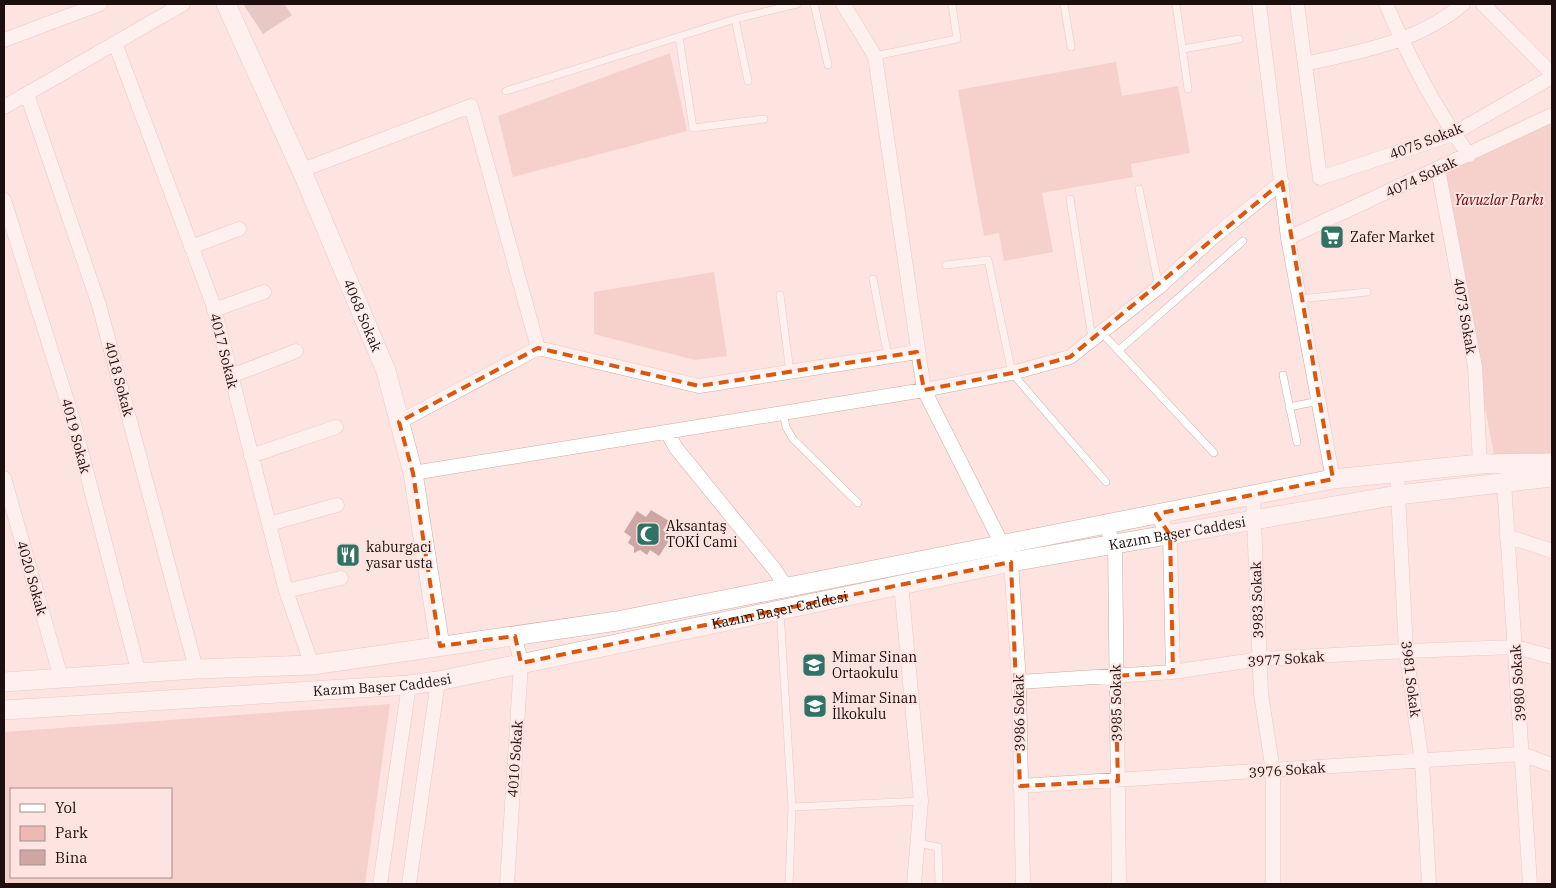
<svg xmlns="http://www.w3.org/2000/svg" width="1556" height="888" font-family="'IBM Plex Serif',serif">
	<style>
		.green { fill: #eeb9b2; fill-rule: evenodd }
		.building { fill: #cfa7a2 }
		.lines { fill: none; stroke-linecap: round; stroke-linejoin: round }
		.service-casing { stroke: #d1a9a4; stroke-width: 8 }
		.minor-casing { stroke: #d1a9a4; stroke-width: 15 }
		.secondary-casing { stroke: #d1a9a4; stroke-width: 20 }
		.service { stroke: #fff; stroke-width: 7 }
		.minor { stroke: #fff; stroke-width: 14 }
		.secondary { stroke: #fff; stroke-width: 19 }
		.marked { fill: none; stroke: #de550c; stroke-width: 4; stroke-dasharray: 10 6; stroke-linejoin: round }
		.labels { text-anchor: middle; stroke-width: 4; stroke-linejoin: round; paint-order: stroke }
		.street-label { font-size: 14px; fill: #1d0f0d; stroke: #fde4e0 }
		.park-label { font-size: 14px; font-style: italic; fill: #650106; stroke: #fde4e0 }
		.poi-label { font-size: 14px; fill: #1d0f0d; stroke: #fde4e0; text-anchor: start }
	</style>
	<rect width="100%" height="100%" fill="#fde4e0"/>
	<path class="green" d="M670,53L687,131L513,177L498,116Z
		M1116,62L1122,96L1178,86L1190,153L1131,164L1133,177L1042,193L1053,252L1004,261L999,233L984,236L958,90Z
		M1552,114V460L1496,464L1438,169Z
		M714,272L727,356L695,360L594,334V292Z
		M390,704L365,884H4V732ZM171,789V877H11V789Z"/>
	<path class="building" d="M243,4H284L292,15L263,34Z
		M651,510L669,521L663,530L672,536L659,556L650,550L647,555L640,550L634,553V547L628,543L631,537L624,532L637,511L646,517Z"/>
	<g class="lines">
		<g class="service-casing">
			<path id="service" d="M814,4L828,65
				M1064,4L1071,47
				M1176,4L1188,89
				M735,19L748,81
				M679,37L693,128L764,119
				M1183,49L1239,39
				M875,56L957,39L952,4
				M506,91L735,19L797,4
				M1139,189L1159,287
				M1070,199L1092,338
				M946,265L988,260L1012,373L1106,482
				M873,279L888,357
				M780,295L790,372
				M1300,299L1367,292
				M1101,332L1214,453
				M1119,350L1243,241
				M1283,375L1297,442
				M1289,407L1319,401
				M783,413L786,427L793,439L858,503
				M780,611L792,807L789,884
				M792,807L921,801
				M917,843L938,847L939,884"/>
		</g>
		<g class="minor-casing">
			<path id="minor" d="M843,4L875,56L924,390L1011,562L1019,682L1023,884
				M1259,4L1288,238L1333,479
				M1297,4L1320,178L1453,134L1552,77
				M1386,4C1408,56 1435,109 1469,155
				M1483,4L1552,74
				M4,40L100,4
				M115,43L213,304L286,591L312,665
				M1305,64C1361,51 1417,43 1463,4
				M27,94L99,305L196,669
				M4,107L183,4
				M1438,169L1475,367L1480,464
				M302,170L471,106L538,348
				M4,200L73,420L139,674
				M1288,238L1552,115
				M191,247L239,229
				M214,310L264,292
				M231,376L296,351
				M399,422L538,348L699,386L917,352
				M667,432L676,448L775,570L786,587
				M251,456L336,427
				M413,473L924,390L1012,373L1070,357L1159,287L1211,239L1282,182
				M1397,473L1406,651L1422,762L1429,884
				M4,478L61,678
				M1504,482L1530,884
				M1253,495L1261,694L1273,771V884
				M1156,514L1170,535L1173,672
				M269,524L337,505
				M1104,524L1115,544L1119,884
				M1507,536L1552,551
				M901,584L921,801L914,884
				M286,591L341,578
				M1019,682L1173,672L1260,659L1406,651L1516,647L1552,657
				M1020,786L1522,754L1552,765
				M380,884L409,685
				M409,884L438,681
				M507,884L521,663L515,636"/>
		</g>
		<g class="secondary-casing">
			<g id="secondary">
				<path id="s1" d="M226,4L304,176L386,371L413,473L440,646"/>
				<path d="M4,682L196,669L312,665L617,621L1333,479L1480,464L1552,463"/>
				<path id="s2" d="M4,710L409,685L438,681L1011,562L1398,495L1552,477"/>
			</g>
		</g>
		<use href="#service" class="service"/>
		<use href="#minor" class="minor"/>
		<use href="#secondary" class="secondary"/>
	</g>
	<path d="M0 0H1556V888H0ZM1282,182L1333,479L1156,514L1170,535L1173,672L1115,676L1118,781L1020,786L1011,562L521,663L515,636L440,646L413,473L399,422L538,348L699,386L917,352L924,390L1012,373L1070,357Z" fill="#fde4e0" fill-opacity=".55" fill-rule="evenodd"/>
	<path class="marked" d="M1282,182L1333,479L1156,514L1170,535L1173,672L1115,676L1118,781L1020,786L1011,562L521,663L515,636L440,646L413,473L399,422L538,348L699,386L917,352L924,390L1012,373L1070,357Z"/>
	<defs>
		<g id="supermarket-square" transform="scale(1.25)"><rect x="-9" y="-9" width="18" height="18" rx="4" fill="#307364" stroke="#fde4e0"/><path d="M-6-5.5h2.5l.6 2H6L4.5 2H-2.5L-4.4-4H-6ZM-1.5 3.2a1.3 1.3 0 1 0 .1 0ZM3 3.2a1.3 1.3 0 1 0 .1 0Z" fill="#fff"/></g>
		<g id="mosque-square" transform="scale(1.25)"><rect x="-9" y="-9" width="18" height="18" rx="4" fill="#307364" stroke="#fde4e0"/><path d="M3.5-4.9A6 6 0 1 0 3.5 4.9A5 5 0 1 1 3.5-4.9Z" fill="#fff"/></g>
		<g id="restaurant-square" transform="scale(1.25)"><rect x="-9" y="-9" width="18" height="18" rx="4" fill="#307364" stroke="#fde4e0"/><path d="M-5-6h1v4h1v-4h1v4h1v-4h1v5L-1.5 .5V6h-2V.5L-5-1ZM5-6V6H3V1.5H1.5Q1.5-4 5-6Z" fill="#fff"/></g>
		<g id="school-square" transform="scale(1.25)"><rect x="-9" y="-9" width="18" height="18" rx="4" fill="#307364" stroke="#fde4e0"/><path d="M0-5L7-2L0 1L-7-2ZM-4 1L0 2.5L4 1V4Q0 6-4 4Z" fill="#fff"/></g>
	</defs>
	<g fill-rule="evenodd">
		<use href="#supermarket-square" x="1332" y="237"/>
		<use href="#mosque-square" x="648" y="534"/>
		<use href="#restaurant-square" x="348" y="555"/>
		<use href="#school-square" x="814" y="665"/>
		<use href="#school-square" x="815" y="706"/>
	</g>
	<g class="labels">
		<g class="street-label">
			<text transform="translate(1426 141) rotate(-21)" y="5">4075 Sokak</text>
			<text transform="translate(1421 177) rotate(-25)" y="5">4074 Sokak</text>
			<text dy="5" stroke="none"><textPath href="#s1" startOffset="340">4068 Sokak</textPath></text>
			<text transform="translate(1465 316) rotate(80)" y="5">4073 Sokak</text>
			<text transform="translate(224 351) rotate(76)" y="5">4017 Sokak</text>
			<text transform="translate(119 379) rotate(75)" y="5">4018 Sokak</text>
			<text transform="translate(76 436) rotate(75)" y="5">4019 Sokak</text>
			<text dy="5" stroke="none"><textPath href="#s2" startOffset="1189">Kazım Başer Caddesi</textPath></text>
			<text transform="translate(32 578) rotate(74)" y="5">4020 Sokak</text>
			<text transform="translate(1257 600) rotate(-92)" y="5">3983 Sokak</text>
			<text dy="5" stroke="none"><textPath href="#s2" startOffset="784">Kazım Başer Caddesi</textPath></text>
			<text transform="translate(1286 659) rotate(-4)" y="5">3977 Sokak</text>
			<text transform="translate(1411 679) rotate(83)" y="5">3981 Sokak</text>
			<text transform="translate(1518 683) rotate(-94)" y="5">3980 Sokak</text>
			<text dy="5" stroke="none"><textPath href="#s2" startOffset="379">Kazım Başer Caddesi</textPath></text>
			<text transform="translate(1116 703) rotate(-91)" y="5">3985 Sokak</text>
			<text transform="translate(1019 713) rotate(-91)" y="5">3986 Sokak</text>
			<text transform="translate(515 759) rotate(-86)" y="5">4010 Sokak</text>
			<text transform="translate(1287 770) rotate(-4)" y="5">3976 Sokak</text>
		</g>
		<g class="park-label">
			<text x="1499" y="205">Yavuzlar Parkı</text>
		</g>
		<g class="poi-label">
			<text x="1350" y="242">Zafer Market</text>
			<text x="666" y="531">Aksantaş<tspan x="666" dy="16">TOKİ Cami</tspan></text>
			<text x="366" y="552">kaburgaci<tspan x="366" dy="16">yasar usta</tspan></text>
			<text x="832" y="662">Mimar Sinan<tspan x="832" dy="16">Ortaokulu</tspan></text>
			<text x="832" y="703">Mimar Sinan<tspan x="832" dy="16">İlkokulu</tspan></text>
		</g>
	</g>
	<rect width="1556" height="888" fill="none" stroke="#1d0f0d" stroke-width="10"/>
	<rect x="10" y="788" width="162" height="90" fill="#fde4e0" stroke="#a38f8c"/>
	<rect x="20" y="804" width="25" height="8" fill="#ffffff" stroke="#a38f8c"/>
	<text x="55" y="813" font-size="15" fill="#1d0f0d">Yol</text>
	<rect x="20" y="826" width="25" height="15" fill="#eeb9b2" stroke="#a38f8c"/>
	<text x="55" y="838" font-size="15" fill="#1d0f0d">Park</text>
	<rect x="20" y="850" width="25" height="15" fill="#cfa7a2" stroke="#a38f8c"/>
	<text x="55" y="863" font-size="15" fill="#1d0f0d">Bina</text>
</svg>
